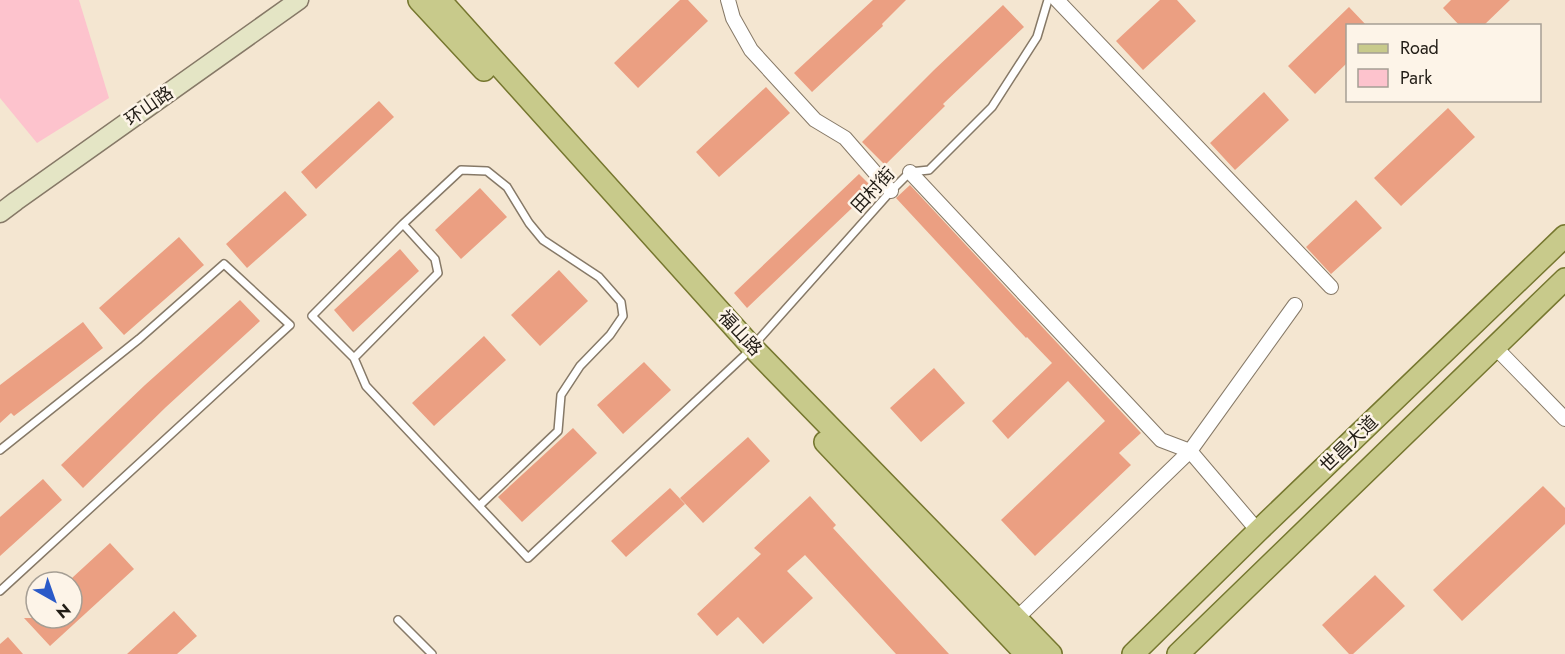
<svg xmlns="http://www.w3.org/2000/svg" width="1565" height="654" font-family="Jost,'Noto Sans SC',sans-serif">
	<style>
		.green { fill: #fdc3cd }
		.building { fill: #eb9f82 }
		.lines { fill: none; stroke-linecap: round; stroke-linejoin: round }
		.service-casing { stroke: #867967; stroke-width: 10 }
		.minor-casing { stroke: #867967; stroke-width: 16 }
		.secondary-casing { stroke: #867967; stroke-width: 21 }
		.primary-casing { stroke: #76772f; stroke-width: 24 }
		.service { stroke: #fff; stroke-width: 7 }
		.minor { stroke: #fff; stroke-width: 14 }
		.secondary { stroke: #e4e5c5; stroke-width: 18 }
		.primary { stroke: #c8ca8b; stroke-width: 21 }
		.labels { text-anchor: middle; stroke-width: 5; stroke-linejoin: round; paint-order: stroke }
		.street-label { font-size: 18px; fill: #221d16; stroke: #fdf4e8 }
	</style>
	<rect width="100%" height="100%" fill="#f4e6d1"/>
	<path class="green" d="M0,0H79L109,98L37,143L0,98Z"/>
	<path class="building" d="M680,0H688L708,21L638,88L614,63Z
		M873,0H906L882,24L883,26L812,92L794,73Z
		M1160,0H1177L1196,21L1143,70L1116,41Z
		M1451,0H1510L1483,26H1460L1443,8Z
		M1003,5L1024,27L943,104L945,106L885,165L862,142L934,70Z
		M1349,7L1367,26H1347V63L1315,94L1288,66Z
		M766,87L790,113L719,177L696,152Z
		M1264,92L1289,120L1235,170L1210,143Z
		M379,101L394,117L316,189L301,172Z
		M1448,108L1475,137L1401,206L1374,178Z
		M859,174L873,188L747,308L734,293Z
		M910,185L1141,433L1119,453L1131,465L1035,556L1001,520L1105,421L1068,381L1008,439L992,421L1052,363L1027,337L1026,338L896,198Z
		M480,188L507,217L461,259L435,230Z
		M285,191L307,215L247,268L226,244Z
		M1356,200L1382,228L1331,274L1306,247Z
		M179,237L204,265L124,335L99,308Z
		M400,249L419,271L353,332L334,310Z
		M559,270L588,301L540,346L511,315Z
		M240,300L260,321L166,407L83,488L61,465L145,385Z
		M83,322L103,348L14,416L11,413L0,423V385Z
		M484,336L506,360L434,426L412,403Z
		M644,362L671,390L623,434L597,405Z
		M934,368L965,403L921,442L890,408Z
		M573,428L597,453L522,522L498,497Z
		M748,437L770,461L703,523L680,498Z
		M43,479L62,500L0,556V517Z
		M1543,486L1565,508V524L1462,621L1433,590Z
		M670,488L685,504L626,557L611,541Z
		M810,496L836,525L833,528L949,654H896L805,555L787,571L813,598L763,644L738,617L717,636L697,614L761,554L754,548Z
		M110,543L134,569L50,646L24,618H72V578Z
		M1375,575L1405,606L1353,654H1349L1322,625Z
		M174,611L197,636L177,654H127Z
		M8,637L23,654H0V644Z"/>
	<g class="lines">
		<g class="service-casing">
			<path id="service" d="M403,224L435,259L438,273L354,358L366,386L528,558L744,356L891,191L910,172L929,170L992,107L1037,37L1048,0
				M354,358L312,316L403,224L461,170L487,171L507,187L529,223L543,240L599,277L621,302L623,316L610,335L580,366L561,395L558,431L479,506
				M0,450L139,339L224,264L290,325L0,591
				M398,620L432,654"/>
		</g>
		<g class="minor-casing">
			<path id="minor" d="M728,0L733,18L751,50L815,120L845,138L891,191
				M1057,0L1331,287
				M910,172L1161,440L1190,451L1258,531
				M1495,347L1565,419
				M1013,622L1190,451L1295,305"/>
		</g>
		<g class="secondary-casing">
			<path id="secondary" d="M0,213L16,201L299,0"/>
		</g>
		<g class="primary-casing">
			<path id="primary" d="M419,0L484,70
				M440,0L752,347L1051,654
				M825,442L1026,654
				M1133,654L1258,531L1565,236
				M1178,654L1565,279"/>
		</g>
		<use href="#service" class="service"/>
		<use href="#minor" class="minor"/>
		<use href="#secondary" class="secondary"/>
		<use href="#primary" class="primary"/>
	</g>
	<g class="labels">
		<g class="street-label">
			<text transform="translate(149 106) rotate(-35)" y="6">环山路</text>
			<text transform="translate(873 190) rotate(-47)" y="6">田村街</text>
			<text transform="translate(740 333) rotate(47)" y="6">福山路</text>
			<text transform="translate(1349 444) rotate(-44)" y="6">世昌大道</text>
		</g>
	</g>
	<rect x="1346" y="24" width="195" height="78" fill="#fdf4e8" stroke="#a59e94" stroke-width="1.5"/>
	<rect x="1358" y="44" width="30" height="9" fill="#c8ca8b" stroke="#a59e94" stroke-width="1.5"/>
	<text x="1400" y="54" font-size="18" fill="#221d16">Road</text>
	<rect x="1358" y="69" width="30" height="18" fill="#fdc3cd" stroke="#a59e94" stroke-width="1.5"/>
	<text x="1400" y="84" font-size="18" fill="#221d16">Park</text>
	<g transform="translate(54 600) rotate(140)"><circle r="28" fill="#fdf4e8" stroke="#a59e94" stroke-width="1.5"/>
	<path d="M0-4.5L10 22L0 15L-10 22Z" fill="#2b5ac8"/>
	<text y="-9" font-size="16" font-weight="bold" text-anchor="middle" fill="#221d16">N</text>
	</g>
</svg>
